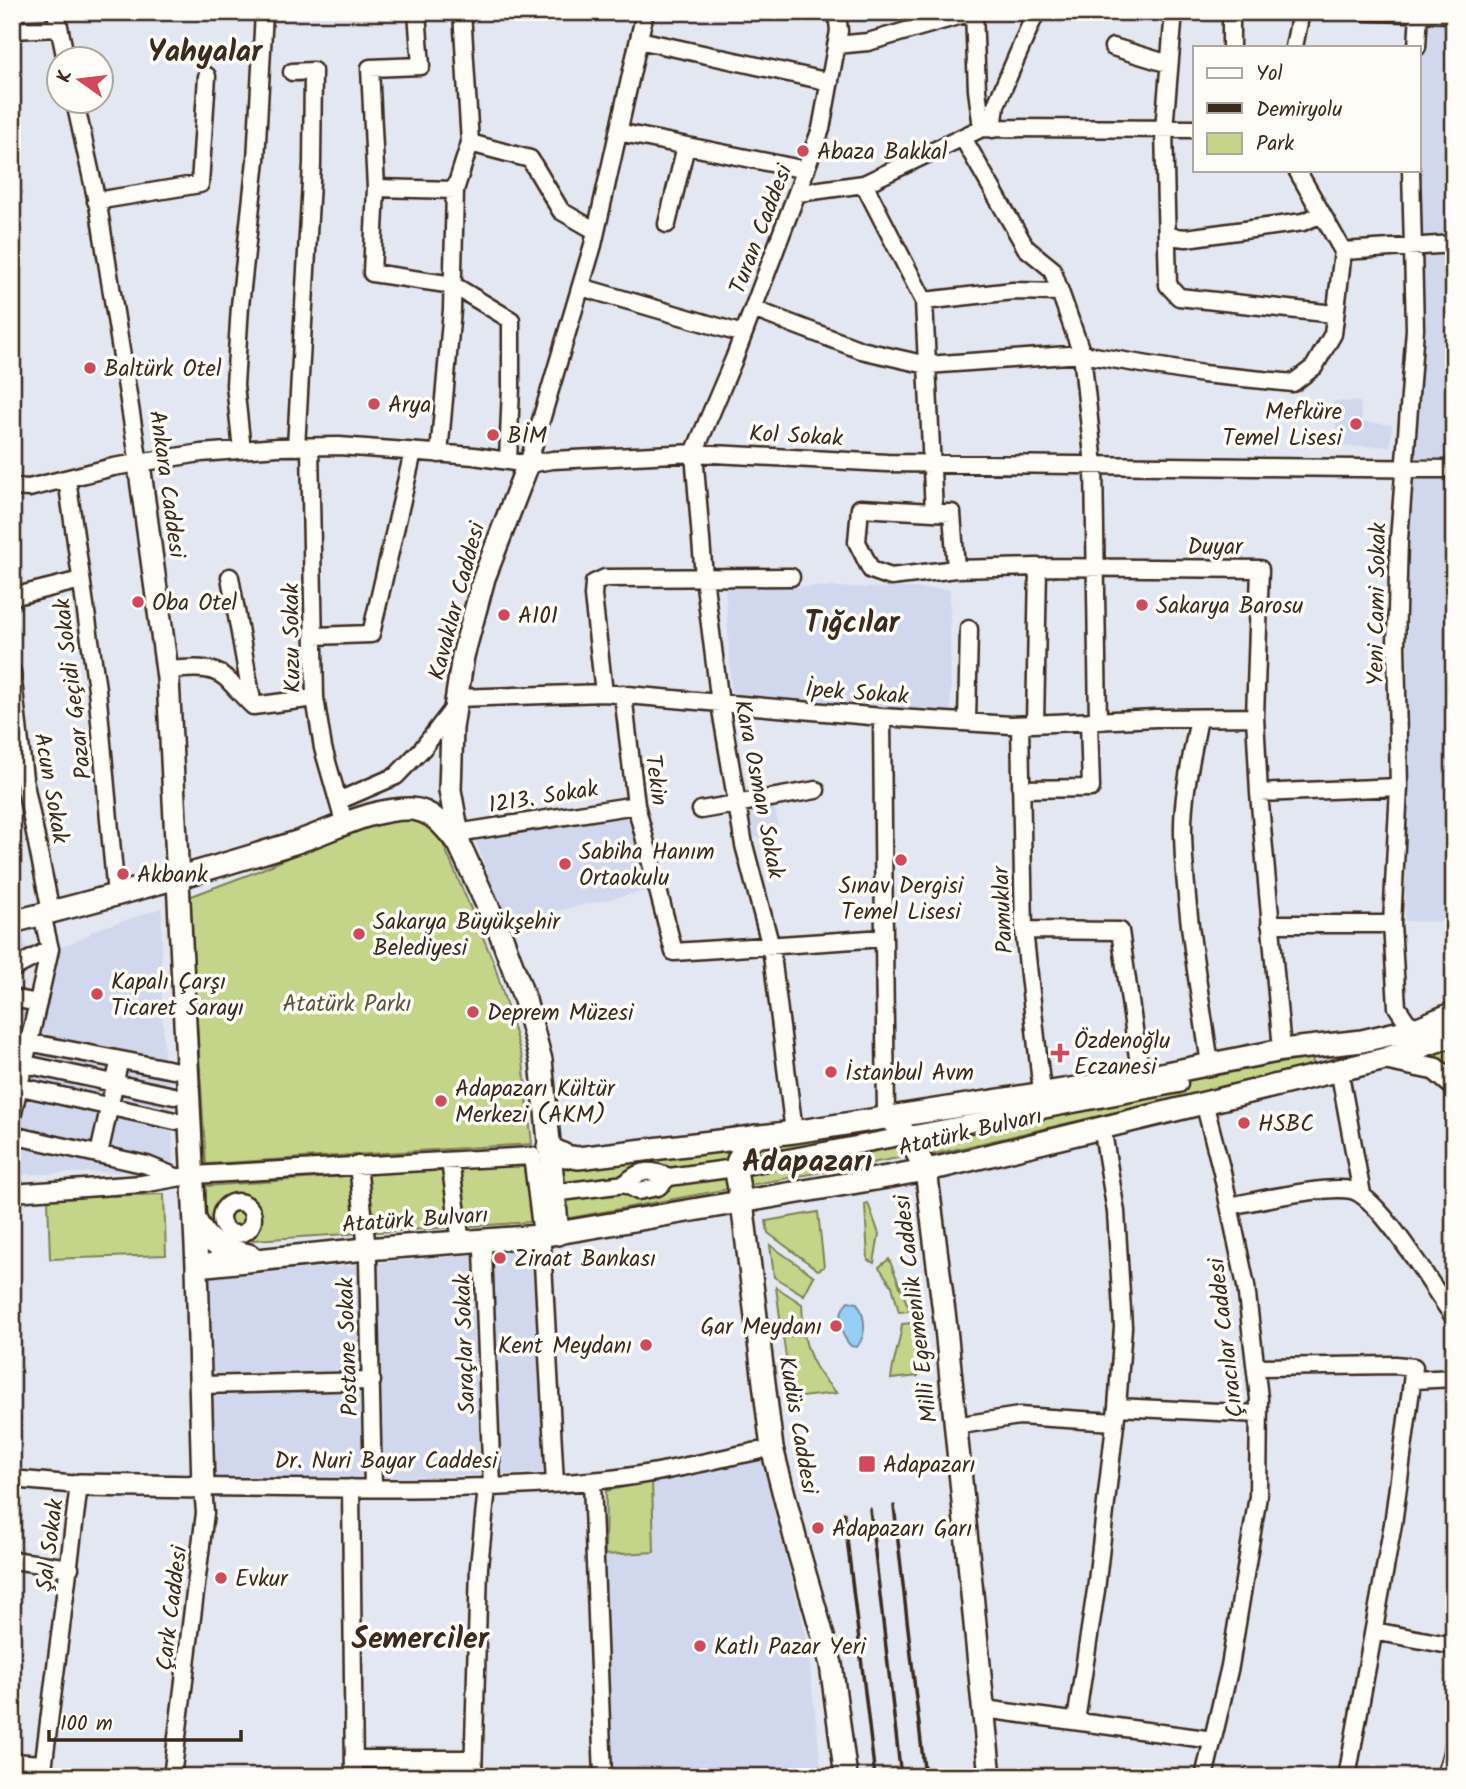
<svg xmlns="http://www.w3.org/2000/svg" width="1466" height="1789" font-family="Kalam,sans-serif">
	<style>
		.built { fill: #d1d8ee }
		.green { fill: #c4d58a; stroke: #808054; stroke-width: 2 }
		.water { fill: #96cff5; stroke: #728d9f; stroke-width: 2 }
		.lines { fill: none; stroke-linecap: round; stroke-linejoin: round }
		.minor-casing { stroke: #3b2a1e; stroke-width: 21 }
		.major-casing { stroke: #3b2a1e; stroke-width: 26 }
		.minor { stroke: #fdfcf7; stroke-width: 16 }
		.major { stroke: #fdfcf7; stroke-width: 21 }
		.rail { stroke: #3b2a1e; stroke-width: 3.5 }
		.poi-dot { fill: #d1495b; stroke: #fdfcf7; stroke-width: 2.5 }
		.labels { text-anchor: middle; stroke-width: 7; stroke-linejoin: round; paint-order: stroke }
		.poi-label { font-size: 23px; fill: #3b2a1e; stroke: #fdfcf7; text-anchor: start }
		.street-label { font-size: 23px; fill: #3b2a1e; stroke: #fdfcf7 }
		.park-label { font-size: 23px; fill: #5d5539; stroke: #fdfcf7 }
		.district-label { font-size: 30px; font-weight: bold; fill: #3b2a1e; stroke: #fdfcf7 }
	</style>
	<rect width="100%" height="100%" fill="#e3e7f2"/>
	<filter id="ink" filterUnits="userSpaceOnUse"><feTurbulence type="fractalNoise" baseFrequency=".0143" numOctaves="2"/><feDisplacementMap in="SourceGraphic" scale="14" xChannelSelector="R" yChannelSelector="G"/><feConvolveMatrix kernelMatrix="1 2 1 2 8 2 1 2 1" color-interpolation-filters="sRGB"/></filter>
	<g filter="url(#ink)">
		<path class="built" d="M1421,12H1454V922L1405,921L1409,483Z
			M1333,401L1360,402L1362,422L1392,425L1390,446L1338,447Z
			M725,585L950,589L951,712L732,699Z
			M774,801L779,833L754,838L748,805Z
			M633,812L651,890L506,922L475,839Z
			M162,908L161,977L164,1058L162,1064L33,1040L55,950L90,934V932L95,930Z
			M18,925L30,955L12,964V928Z
			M12,1003L32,1008L24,1038L12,1037Z
			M33,1046L118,1062L112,1080L29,1063Z
			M121,1065L169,1074L170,1092L117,1081Z
			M28,1068L112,1086L108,1103L24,1083Z
			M116,1087L170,1098V1116L112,1104Z
			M23,1091L107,1109L98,1145L15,1126Z
			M111,1111L172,1124L173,1163L103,1147Z
			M12,1140L135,1166L134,1171L12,1175Z
			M545,1248L559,1473L214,1482L206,1278Z
			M761,1459L807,1639L822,1777H609L605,1555L654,1552L652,1481Z"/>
		<path class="green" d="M388,815L411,817L435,825L494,963L523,1061L532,1144L206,1164L189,897L253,873Z
			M1454,1044V1056L1445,1066L1426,1060V1053Z
			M1311,1058L1315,1066L922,1157L914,1122Z
			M881,1126L903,1144L904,1157L564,1219L560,1166Z
			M542,1162L548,1221L240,1241L216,1236L205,1227L206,1186Z
			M164,1194L166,1255L50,1259L48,1198Z
			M868,1203L879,1234L874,1263L868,1260L865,1204Z
			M818,1212L824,1267L818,1270L768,1233L766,1221Z
			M770,1245L814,1276L804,1295L774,1277Z
			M889,1259L910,1311L899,1312L892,1286L879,1267Z
			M776,1287L802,1304L803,1323L781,1325Z
			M912,1323L918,1376L891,1379C893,1360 900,1343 902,1324Z
			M804,1335C809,1359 819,1376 837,1393L792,1398L783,1337Z
			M652,1481L654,1552L605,1555L606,1491Z"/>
		<path class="water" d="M848,1301L857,1303C866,1317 867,1334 857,1347L851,1346C839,1334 836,1314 848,1301Z"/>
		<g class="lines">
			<g class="minor-casing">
				<path id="minor" d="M56,12L66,60
					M417,12L421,66L370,68L376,188L372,273L453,285L511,320V387L508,461
					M974,12L977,90L982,128
					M1174,12L1164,129L1168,285L1179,297L1334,314
					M1366,12L1454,14
					M12,30L59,28
					M639,40L830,82
					M836,45L868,42L972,12
					M1113,47L1169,64
					M1231,47V12
					M1294,47L1301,12
					M1417,47L1419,12
					M292,72L313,71L312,164L296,447
					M75,102L99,211L139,464
					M993,129L996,105L1036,12
					M618,132L806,170
					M963,138L1026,248L1052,269L1082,354L1094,465L1098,721
					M470,143L530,159L561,211L596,231
					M1297,170L1343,251L1454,244
					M1411,170L1415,329L1399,540L1396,645L1399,787L1392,924L1397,1007L1407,1022L1418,1028
					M864,184L924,301L934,512
					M376,188L455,190
					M798,193L864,184L982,128L1195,129
					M96,201L200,184L207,76
					M667,224L686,146
					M1167,236L1186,238L1303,222L1322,214
					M581,287L743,334
					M924,301L1013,291L1060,292
					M753,309L861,350L927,365L1082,354L1203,374L1293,383L1314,367L1333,334L1343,251
					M310,447L315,698L323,748L345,825
					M242,450L235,385L240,306L256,160L264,12
					M439,454L452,310L455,190L470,143L462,12
					M528,464L593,245L645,12
					M67,479L97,689L116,895
					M12,487L29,488L113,467L201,453L278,447L339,446L474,456L528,464L553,460L694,453L887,463L1454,469
					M956,569L952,513L860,508L857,542L871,570L891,577L956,569L1038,567L1260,569L1255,717L1259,793L1399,787
					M230,577L253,706L315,698
					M12,597L81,580
					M314,636L371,634L413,452
					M167,670C189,669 213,663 230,682C238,690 244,698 253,706
					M12,672L24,779L51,912
					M604,693L593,596L594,583L605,578L791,577
					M623,694L636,805L674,952L884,938L882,717
					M456,698L604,693L882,717L1011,725L1156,718L1255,717
					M1199,718C1192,756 1182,795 1183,835C1185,912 1199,988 1210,1064
					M967,722L969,629
					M1035,724L1038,567
					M1020,725L1024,930L1042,1092
					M1021,789L1091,788L1089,721
					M1259,793L1282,1050
					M338,801L396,776L423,748L453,709
					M701,810L816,790
					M457,833L636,805
					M1270,924H1392
					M1024,930L1120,931L1141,1078
					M884,938L886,1116
					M12,969L50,949
					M12,998L38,1003
					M12,1039L173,1070
					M25,1064L174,1096
					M1339,1069L1362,1194
					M12,1085L175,1121
					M1204,1102L1222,1172L1246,1286L1259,1398L1258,1496L1230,1666L1204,1777
					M12,1117L50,949L42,914
					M794,1132L771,947L744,845L720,704L704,577L694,453L734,359L821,129L839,31L837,12
					M12,1135L147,1165L176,1177
					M99,1154L119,1063
					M450,1161L461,1243
					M358,1165L368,1259L373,1487
					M625,1184C639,1169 651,1169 669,1177
					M12,1193L142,1184L193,1175L532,1156L541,1227L555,1483
					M553,1193L625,1184L638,1191L658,1187L669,1177L735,1168L1179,1084L1177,1071
					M221 1218a16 16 0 1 1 32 0a16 16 0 1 1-32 0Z
					M1229,1206C1257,1201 1326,1185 1351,1190C1380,1196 1434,1291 1454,1317
					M481,1241L483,1250L492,1487
					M1256,1367L1395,1365L1414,1367L1393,1524L1347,1777
					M1414,1380L1454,1378
					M201,1385L372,1381
					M1117,1407L1259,1414
					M955,1426L1019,1416L1115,1422
					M12,1479L79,1485L42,1777
					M592,1481L603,1777
					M351,1488L354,1777
					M12,1560L70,1568
					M1374,1631L1454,1646
					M984,1709L1213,1740
					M1076,1721L1096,1590L1117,1407L1123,1327L1116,1212L1102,1126
					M354,1759H472
					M12,1762L43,1764
					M172,1777L205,1513L203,1487C331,1488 463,1492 590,1481C647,1477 702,1462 758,1451
					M473,1777L479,1567L487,1487
					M1445,1777L1454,1746"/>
			</g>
			<g class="major-casing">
				<path id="major" d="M528,464L484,578L463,656L452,728L450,790L460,846L501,935L525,1000L541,1060L558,1234
					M12,922C107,898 201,872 294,843C332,831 370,808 411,809C432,810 445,827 457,842
					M1387,1059L1435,1069L1454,1085
					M886,1116L908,1136L926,1170L946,1328L990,1777
					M755,1136C730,1164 735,1167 742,1202L772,1448L799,1553L831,1664L846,1777
					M548,1147L566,1156L578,1158L794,1132L1141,1078L1282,1050L1362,1041L1418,1028L1454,1013
					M195,1219C208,1246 221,1249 249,1255
					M197,1266L366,1249L540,1236L887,1177L941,1167L1385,1059L1454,1035
					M79,1485L203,1487L197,1266L168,678L139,464"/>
			</g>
			<use href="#minor" class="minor"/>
			<use href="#major" class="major"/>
			<path class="rail" d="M894,1506L925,1777
				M870,1509L901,1777
				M844,1513L875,1777"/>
		</g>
	</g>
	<g class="poi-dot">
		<circle cx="803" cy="151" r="7"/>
		<circle cx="90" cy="368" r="7"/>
		<circle cx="374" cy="404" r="7"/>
		<circle cx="1356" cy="424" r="7"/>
		<circle cx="493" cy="435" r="7"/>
		<circle cx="138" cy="602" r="7"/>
		<circle cx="1142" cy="605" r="7"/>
		<circle cx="504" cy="615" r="7"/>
		<circle cx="901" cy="860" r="7"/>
		<circle cx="565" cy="864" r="7"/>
		<circle cx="123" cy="874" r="7"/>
		<circle cx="359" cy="934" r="7"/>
		<circle cx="97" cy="994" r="7"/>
		<circle cx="473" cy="1012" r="7"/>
		<path d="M1056.5 1042.5h7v7h7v7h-7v7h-7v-7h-7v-7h7z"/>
		<circle cx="831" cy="1072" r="7"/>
		<circle cx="441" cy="1101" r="7"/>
		<circle cx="1244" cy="1123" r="7"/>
		<circle cx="500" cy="1258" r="7"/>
		<circle cx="836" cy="1326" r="7"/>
		<circle cx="646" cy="1345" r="7"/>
		<rect x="858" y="1455" width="18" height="18" rx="3.5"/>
		<circle cx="818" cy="1528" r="7"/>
		<circle cx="221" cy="1578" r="7"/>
		<circle cx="700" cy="1646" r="7"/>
	</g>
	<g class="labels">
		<g class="poi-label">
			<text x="817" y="159">Abaza Bakkal</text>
			<text x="104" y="376">Baltürk Otel</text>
			<text x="388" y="412">Arya</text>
			<text x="1342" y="419" text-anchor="end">Mefküre<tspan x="1342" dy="26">Temel Lisesi</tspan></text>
			<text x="507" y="443">BİM</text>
			<text x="152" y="610">Oba Otel</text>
			<text x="1156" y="613">Sakarya Barosu</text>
			<text x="518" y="623">A101</text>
			<text x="579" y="859">Sabiha Hanım<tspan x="579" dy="26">Ortaokulu</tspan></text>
			<text x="137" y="882">Akbank</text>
			<text x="901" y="893" text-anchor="middle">Sınav Dergisi<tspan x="901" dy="26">Temel Lisesi</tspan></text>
			<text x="373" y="929">Sakarya Büyükşehir<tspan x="373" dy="26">Belediyesi</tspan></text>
			<text x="111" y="989">Kapalı Çarşı<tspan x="111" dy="26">Ticaret Sarayı</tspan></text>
			<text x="487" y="1020">Deprem Müzesi</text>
			<text x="1074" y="1048">Özdenoğlu<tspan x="1074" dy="26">Eczanesi</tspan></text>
			<text x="845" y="1080">İstanbul Avm</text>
			<text x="455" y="1096">Adapazarı Kültür<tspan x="455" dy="26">Merkezi (AKM)</tspan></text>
			<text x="1258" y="1131">HSBC</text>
			<text x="514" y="1266">Ziraat Bankası</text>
			<text x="822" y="1334" text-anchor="end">Gar Meydanı</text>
			<text x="632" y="1353" text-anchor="end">Kent Meydanı</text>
			<text x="883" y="1472">Adapazarı</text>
			<text x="832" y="1536">Adapazarı Garı</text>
			<text x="235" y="1586">Evkur</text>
			<text x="714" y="1654">Katlı Pazar Yeri</text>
		</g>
		<g class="street-label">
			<text transform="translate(760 229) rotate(-69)" y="8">Turan Caddesi</text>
			<text transform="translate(796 435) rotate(3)" y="8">Kol Sokak</text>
			<text transform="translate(168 484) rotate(82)" y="8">Ankara Caddesi</text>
			<text x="1215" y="554">Duyar</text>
			<text transform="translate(456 601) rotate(-75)" y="8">Kavaklar Caddesi</text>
			<text transform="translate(1376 604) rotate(-89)" y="8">Yeni Cami Sokak</text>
			<text transform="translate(291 638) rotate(-91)" y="8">Kuzu Sokak</text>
			<text transform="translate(72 689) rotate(-97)" y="8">Pazar Geçidi Sokak</text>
			<text transform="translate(857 692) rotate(4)" y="8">İpek Sokak</text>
			<text transform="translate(657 780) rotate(82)" y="8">Tekin</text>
			<text transform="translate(52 788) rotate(80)" y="8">Acun Sokak</text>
			<text transform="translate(760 789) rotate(79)" y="8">Kara Osman Sokak</text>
			<text transform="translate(543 796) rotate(-9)" y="8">1213. Sokak</text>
			<text transform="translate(1002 910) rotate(-93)" y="8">Pamuklar</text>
			<text transform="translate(970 1131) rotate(-13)" y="8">Atatürk Bulvarı</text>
			<text transform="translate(415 1219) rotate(-4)" y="8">Atatürk Bulvarı</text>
			<text transform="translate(915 1309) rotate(-97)" y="8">Milli Egemenlik Caddesi</text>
			<text transform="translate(1225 1338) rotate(-97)" y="8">Çıracılar Caddesi</text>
			<text transform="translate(464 1344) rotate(-92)" y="8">Saraçlar Sokak</text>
			<text transform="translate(347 1347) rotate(-92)" y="8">Postane Sokak</text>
			<text transform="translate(799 1425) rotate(80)" y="8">Kudüs Caddesi</text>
			<text x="386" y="1468">Dr. Nuri Bayar Caddesi</text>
			<text transform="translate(49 1545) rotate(-83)" y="8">Şal Sokak</text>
			<text transform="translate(171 1608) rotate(-83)" y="8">Çark Caddesi</text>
		</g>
		<g class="park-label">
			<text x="347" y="1011">Atatürk Parkı</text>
		</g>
		<g class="district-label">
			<text x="205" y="61">Yahyalar</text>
			<text x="852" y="632">Tığcılar</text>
			<text x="807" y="1171">Adapazarı</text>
			<text x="420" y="1648">Semerciler</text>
		</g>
	</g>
	<rect width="1466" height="1789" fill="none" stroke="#fdfcf7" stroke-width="42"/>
	<rect x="21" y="21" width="1424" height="1747" fill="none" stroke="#3b2a1e" stroke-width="2.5" filter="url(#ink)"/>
	<rect x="1193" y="46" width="228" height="126" fill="#fdfcf7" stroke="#afa8a0" stroke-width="2"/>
	<rect x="1207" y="68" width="35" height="10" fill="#fdfcf7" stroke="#afa8a0" stroke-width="2"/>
	<text x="1256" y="80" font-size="21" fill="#3b2a1e">Yol</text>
	<rect x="1207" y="103" width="35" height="10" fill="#3b2a1e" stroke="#afa8a0" stroke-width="2"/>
	<text x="1256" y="116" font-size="21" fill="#3b2a1e">Demiryolu</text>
	<rect x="1207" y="133" width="35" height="21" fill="#c4d58a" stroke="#afa8a0" stroke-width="2"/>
	<text x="1256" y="150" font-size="21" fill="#3b2a1e">Park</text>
	<g transform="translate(80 80) rotate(284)"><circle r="33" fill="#fdfcf7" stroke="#afa8a0" stroke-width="2"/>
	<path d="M0-5L12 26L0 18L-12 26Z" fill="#d1495b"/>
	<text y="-10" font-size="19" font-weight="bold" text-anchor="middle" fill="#3b2a1e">K</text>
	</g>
	<path d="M49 1730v10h192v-10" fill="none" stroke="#3b2a1e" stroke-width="3.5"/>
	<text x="60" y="1730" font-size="21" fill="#3b2a1e" stroke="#fdfcf7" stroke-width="5" paint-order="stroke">100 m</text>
</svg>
